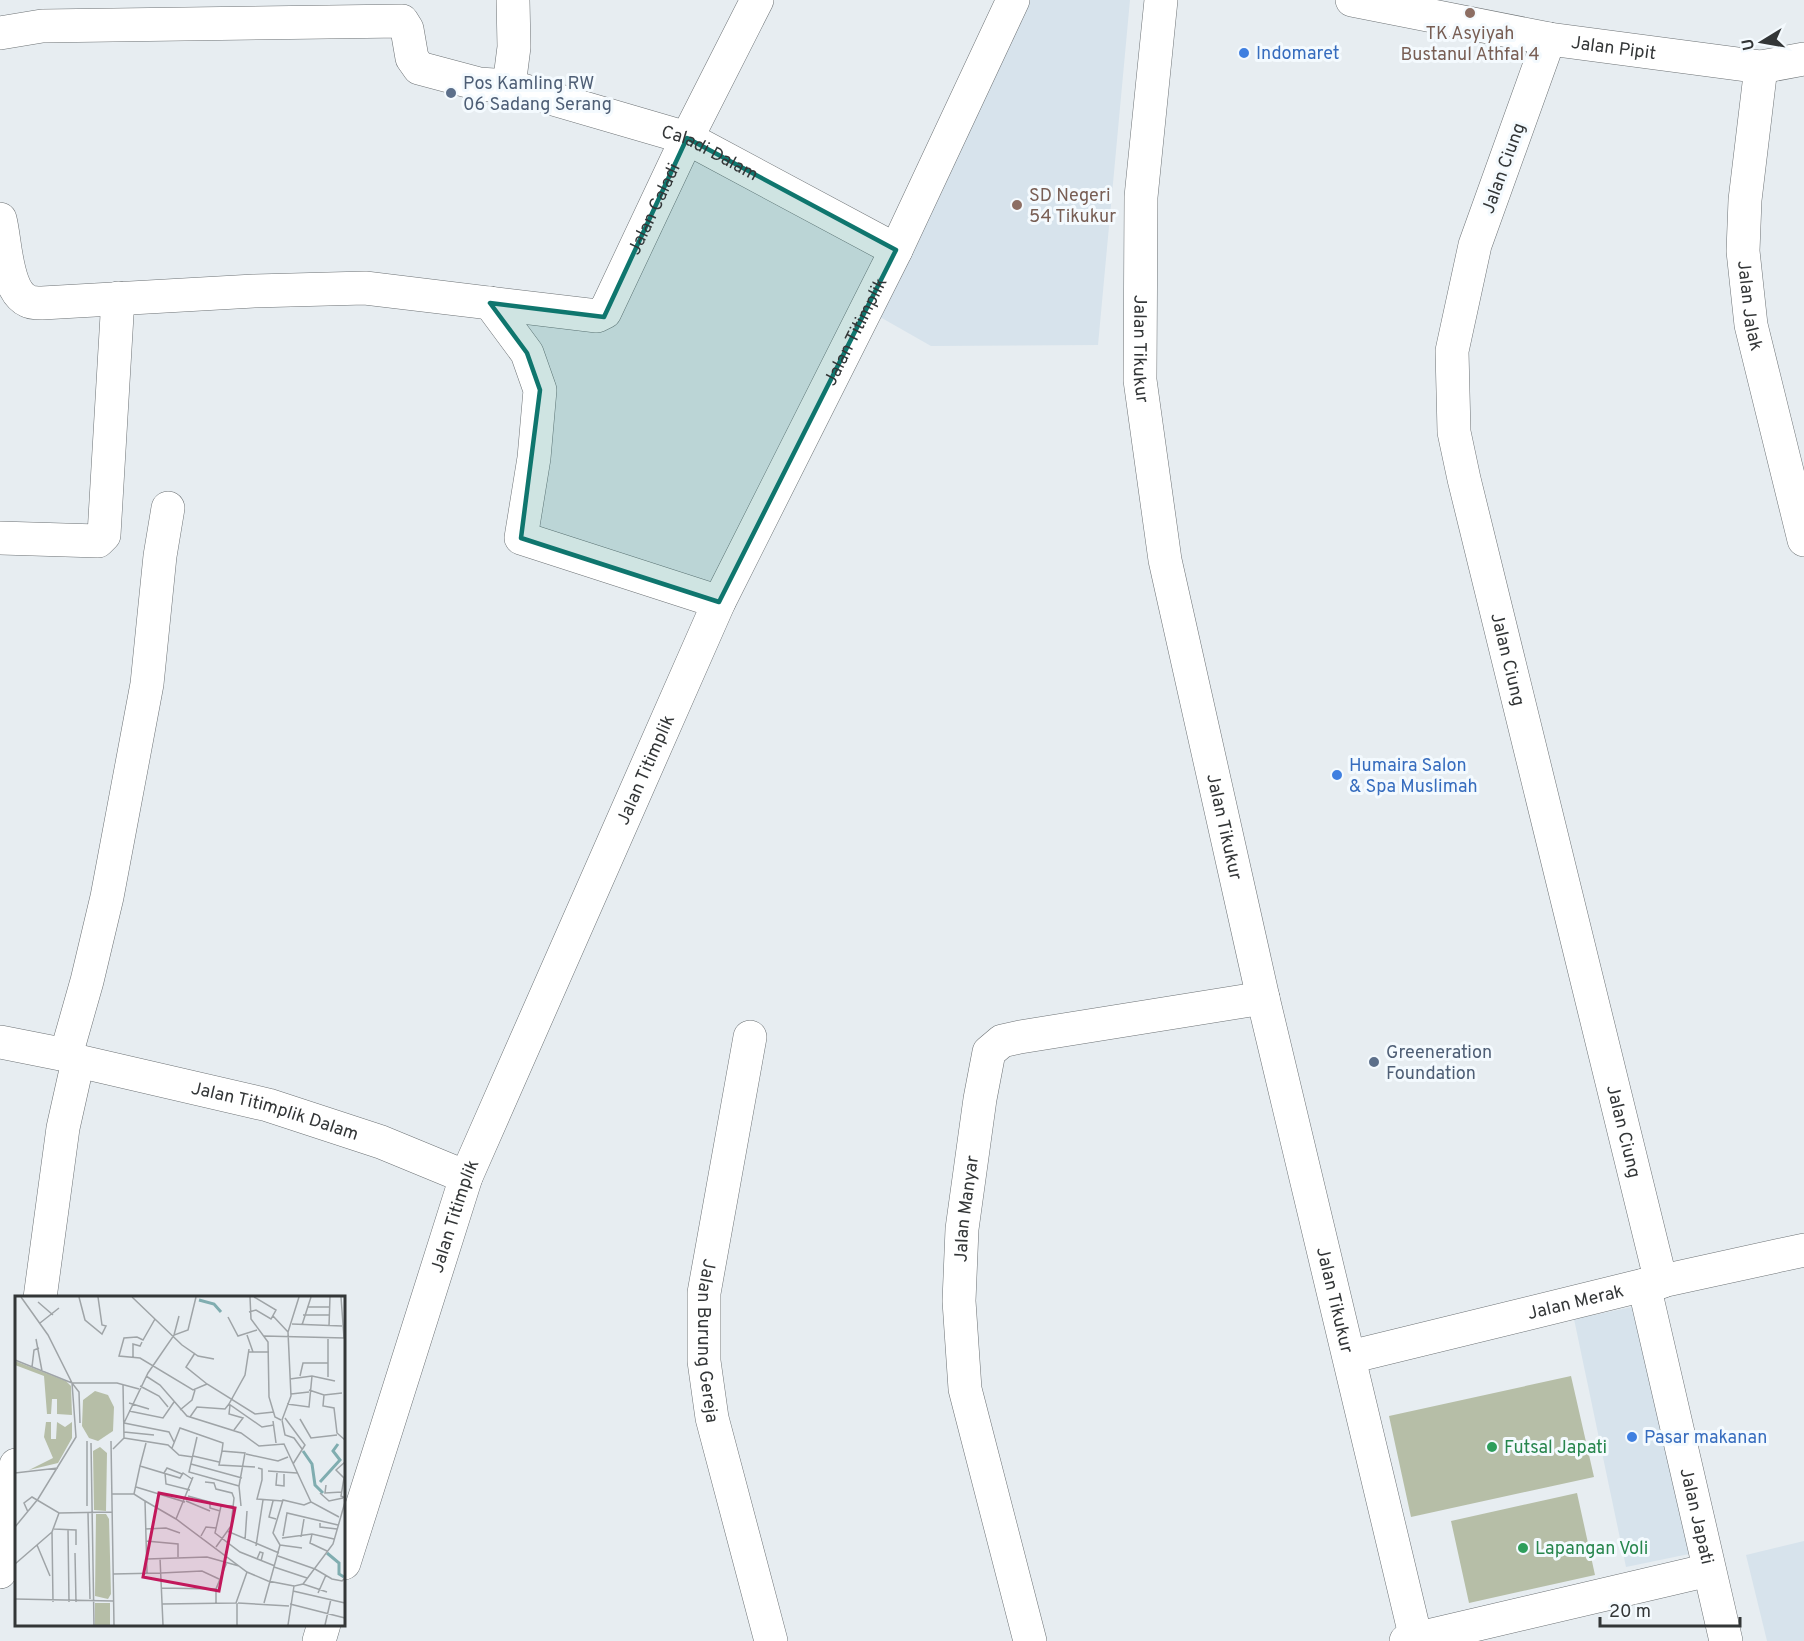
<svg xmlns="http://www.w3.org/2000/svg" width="1804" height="1641" font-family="Overpass,sans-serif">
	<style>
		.built { fill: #d7e3ec }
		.pitch { fill: #b6bea7 }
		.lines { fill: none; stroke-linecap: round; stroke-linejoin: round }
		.minor-casing { stroke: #6d7275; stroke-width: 34 }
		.minor { stroke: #fff; stroke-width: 33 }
		.marked { fill: #0f766e; fill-opacity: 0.2; stroke: #0f766e; stroke-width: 4.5; stroke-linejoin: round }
		.education-dot { fill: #8d6e63; stroke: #f4fafe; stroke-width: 2 }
		.shop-dot { fill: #3f7fe0; stroke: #f4fafe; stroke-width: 2 }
		.service-dot { fill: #5c6f8a; stroke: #f4fafe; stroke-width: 2 }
		.leisure-dot { fill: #2e9e5b; stroke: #f4fafe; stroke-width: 2 }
		.labels { text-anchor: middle; stroke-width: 6; stroke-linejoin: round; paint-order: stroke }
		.education-label { font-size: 18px; fill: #785e54; stroke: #f4fafe }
		.street-label { font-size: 18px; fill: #333637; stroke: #f4fafe }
		.shop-label { font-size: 18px; fill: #366cbe; stroke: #f4fafe; text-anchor: start }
		.service-label { font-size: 18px; fill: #4e5e75; stroke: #f4fafe; text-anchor: start }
		.leisure-label { font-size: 18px; fill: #27864d; stroke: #f4fafe; text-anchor: start }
		.inset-river { fill: none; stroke: #80adb0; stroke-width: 3 }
		.inset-road { fill: none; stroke: #9fa4a7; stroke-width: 1.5 }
		.view { fill: #c2185b; fill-opacity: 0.15; stroke: #c2185b; stroke-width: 3 }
		.inset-edge { fill: none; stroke: #333637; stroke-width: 3 }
	</style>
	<rect width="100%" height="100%" fill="#e7edf1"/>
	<path class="built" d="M1018,0H1130L1098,345L931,346L873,313Z
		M1637,1306L1689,1554L1626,1567L1574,1319Z
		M1804,1541V1641H1767L1746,1555Z"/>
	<path class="pitch" d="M1571,1376L1594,1477L1411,1517L1389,1416Z
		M1577,1493L1595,1575L1469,1603L1451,1521Z"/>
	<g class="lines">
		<g class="minor-casing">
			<g id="minor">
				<path id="s1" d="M1161,0L1141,197L1140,380L1165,560L1263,998L1416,1639"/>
				<path id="s2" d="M1352,0L1549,39L1761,67L1804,59"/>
				<path id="s3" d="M0,33L42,26L402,21L407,29L412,58L419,68L479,84L509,86L687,138L896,250"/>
				<path id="s4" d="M1549,39L1475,245L1452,351L1454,432L1464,479L1661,1282"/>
				<path id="s5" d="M1761,67L1745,200L1743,251L1751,325L1804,540"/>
				<path d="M509,86L514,47L513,0"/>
				<path id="s6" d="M0,219C6,241 5,291 28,301C31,303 38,303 42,303L254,291L365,288L597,316L605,312L687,138L757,0"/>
				<path d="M490,303L527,353L540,390L534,458L521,538L719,602"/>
				<path d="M0,538L98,541L104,535L118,298"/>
				<path id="s7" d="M750,1037L704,1293V1361L712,1418L771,1641"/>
				<path id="s8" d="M0,1042L66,1055L78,1061L268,1105L381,1142L466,1177"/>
				<path d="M66,1055L87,981L107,897L147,684L160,556L168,508"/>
				<path id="s9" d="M1644,1285L1726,1641"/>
				<path d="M40,1298L63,1128L78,1061"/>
				<path id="s10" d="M1350,1357L1644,1285L1804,1250"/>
				<path id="s11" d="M344,1563L466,1177L719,602L896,250L1013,0"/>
				<path d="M0,1572L16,1465"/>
				<path d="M319,1641L324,1624"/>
				<path id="s12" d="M1030,1641L965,1389L959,1301L962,1229L980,1099L989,1052L1002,1041L1020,1037L1263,998"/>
				<path d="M1406,1641L1709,1570"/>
			</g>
		</g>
		<use href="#minor" class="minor"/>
	</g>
	<path class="marked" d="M687,138L896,250L719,602L521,538L540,390L527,353L490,303L604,317Z"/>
	<g class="education-dot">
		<circle cx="1470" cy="13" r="6"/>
		<circle cx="1017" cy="205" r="6"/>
	</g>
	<g class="shop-dot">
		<circle cx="1244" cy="53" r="6"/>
		<circle cx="1337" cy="775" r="6"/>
		<circle cx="1632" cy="1437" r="6"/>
	</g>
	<g class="service-dot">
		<circle cx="451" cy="93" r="6"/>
		<circle cx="1374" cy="1062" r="6"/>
	</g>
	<g class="leisure-dot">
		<circle cx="1492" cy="1447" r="6"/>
		<circle cx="1523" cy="1548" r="6"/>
	</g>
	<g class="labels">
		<g class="education-label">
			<text x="1470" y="39">TK Asyiyah<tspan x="1470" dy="21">Bustanul Athfal 4</tspan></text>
			<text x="1029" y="201" text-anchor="start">SD Negeri<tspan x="1029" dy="21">54 Tikukur</tspan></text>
		</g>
		<g class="street-label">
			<text dy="6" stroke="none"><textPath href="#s2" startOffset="266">Jalan Pipit</textPath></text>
			<text dy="6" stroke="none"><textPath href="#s3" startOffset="758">Caladi Dalam</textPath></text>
			<text transform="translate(1503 168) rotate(-70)" y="6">Jalan Ciung</text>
			<text dy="6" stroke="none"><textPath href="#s6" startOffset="784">Jalan Caladi</textPath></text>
			<text dy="6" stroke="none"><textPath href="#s5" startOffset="240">Jalan Jalak</textPath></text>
			<text dy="6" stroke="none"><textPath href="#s11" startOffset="1336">Jalan Titimplik</textPath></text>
			<text dy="6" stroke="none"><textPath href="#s1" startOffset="350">Jalan Tikukur</textPath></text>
			<text dy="6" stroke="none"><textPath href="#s4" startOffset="642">Jalan Ciung</textPath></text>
			<text dy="6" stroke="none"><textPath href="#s11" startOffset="850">Jalan Titimplik</textPath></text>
			<text dy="6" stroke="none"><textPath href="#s1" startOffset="836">Jalan Tikukur</textPath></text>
			<text dy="6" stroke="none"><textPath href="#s8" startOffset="284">Jalan Titimplik Dalam</textPath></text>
			<text dy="6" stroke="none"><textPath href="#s4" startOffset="1128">Jalan Ciung</textPath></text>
			<text dy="6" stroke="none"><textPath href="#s12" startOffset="441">Jalan Manyar</textPath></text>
			<text dy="6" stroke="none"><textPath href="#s11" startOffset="364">Jalan Titimplik</textPath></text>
			<text dy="6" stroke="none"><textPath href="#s1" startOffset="1322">Jalan Tikukur</textPath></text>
			<text dy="6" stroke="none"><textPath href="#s10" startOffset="232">Jalan Merak</textPath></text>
			<text dy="6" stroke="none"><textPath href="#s7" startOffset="308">Jalan Burung Gereja</textPath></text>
			<text dy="6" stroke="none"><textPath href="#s9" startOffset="237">Jalan Japati</textPath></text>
		</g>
		<g class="shop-label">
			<text x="1256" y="59">Indomaret</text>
			<text x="1349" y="771">Humaira Salon<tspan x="1349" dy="21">&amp; Spa Muslimah</tspan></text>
			<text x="1644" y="1443">Pasar makanan</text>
		</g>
		<g class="service-label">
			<text x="463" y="89">Pos Kamling RW<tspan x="463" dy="21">06 Sadang Serang</tspan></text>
			<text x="1386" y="1058">Greeneration<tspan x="1386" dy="21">Foundation</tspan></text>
		</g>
		<g class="leisure-label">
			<text x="1504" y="1453">Futsal Japati</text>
			<text x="1535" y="1554">Lapangan Voli</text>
		</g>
	</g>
	<g transform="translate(15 1296)">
		<rect width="330" height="330" fill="#e7edf1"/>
		<path d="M0,65L51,85L56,90L57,119L42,118V103H37L36,118H32L29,80L0,69ZM80,95L93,99L99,111L98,135L83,145L74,142L67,130L68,104ZM31,126H36V143H41L42,126L50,131L57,126V142L43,167L14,174L38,162L29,141ZM85,151L92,157L91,215L79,214L78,155ZM81,218H91L94,223L96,298L93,303L80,300ZM80,307H95V329H80Z" fill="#b6bea7"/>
		<path class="inset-river" d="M184,4L199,8L206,16M288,155L297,168L300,189L308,197M305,186L325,164L318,155L323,148M312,257L324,267V278L329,281"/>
		<path class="inset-road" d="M64,1L70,24L87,38L91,30L87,29L83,1M117,1L167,49L183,60L199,63M235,1L236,23L253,46L254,101L260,121L266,124M326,1L329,42M23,6L38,19M292,11H315M234,16L241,14L256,23L261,14L239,1M288,19H314M258,20L273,36M213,21L223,40L242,34M140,23L128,44L122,41L109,42L104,60L125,62L178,94L192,88M25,27L44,12M277,28L327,30M287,29L296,1M314,30L315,1M159,39L164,20M232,39L238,56M249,40L330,42M21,43L27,75M313,43V81M234,53L230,79L214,108L247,131L259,129M234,56H254M180,57L171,71L192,88L240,118L259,116M118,61V48L125,50L127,46M0,64L57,87H102L124,93M17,71L19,54L24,52M131,80L145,89L172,120L226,137L244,150L269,148L296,206L324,221M285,80L288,67H313M275,83L297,80L320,85M57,87L64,96L65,127M125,90L144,100L153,111M294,94L309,99L327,97M276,98L294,96M309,99L308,110L319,112L322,137L330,144M114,107L134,113M272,108L294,111L297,80M215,109L214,118L228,122L219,134M165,114L177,104L180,94M114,115L148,122L159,106M175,121L182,111L210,113L214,108M270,122L290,149L278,168M285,123L296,142L322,139M267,124L276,100L273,36L284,1M267,124L270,139L279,142L287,153M258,125L261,147M109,127L133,77L159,39L173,34L181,1M109,127L154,136L159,146M109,136L139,139M182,141L174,176L224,190M109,142L153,149L164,159L178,161M72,145V210M96,145L99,329M76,147L79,329M157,152L165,132L208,147L207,155L230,157L224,190L226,210M98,153L109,142L108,88M207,155L204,169L240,171M231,158L263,165L273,161M178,160L204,166M330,166L321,174L329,182L326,200L330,202M176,168L227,182M125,170L131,147M243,172L247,173V184L242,203L268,205M253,175L282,177M0,177L43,172M149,177L152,172L167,178M150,177L151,188L175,194M262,177L261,189L269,190V178M190,186L199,187L201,193L217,197L219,202L216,230L201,251M311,189L310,197L327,196M121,191L170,206M305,197L314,205L328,202M97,198H119L130,205L132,277M119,198L125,170L165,182L168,177L177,183M173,200L195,206V212L205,215M130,205L161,223L232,276L253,285L279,290M171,205L195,215M258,205L254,221L261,223M219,210H206L200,237L225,256L260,270M13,216L9,207L17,201L44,217L97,216M73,217L75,303M161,223L178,181M305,227V231L322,233M0,231L23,203L61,141L57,87L33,39L6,1M39,233L61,234V249M53,233L54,306M130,233L151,232L165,237M212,235L264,257M297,238L295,247L312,255M186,240L191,231L201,232M268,240L272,217L323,229M286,241L289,223M267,242L297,238L319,243M230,244L232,215M131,245L163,248V261M22,249L35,280M265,249L258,237L268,204L289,209L296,206M265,249L287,252M241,250L248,204M60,257L61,306M263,260L300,273M145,262L148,329M132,263L192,261L224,270M242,263L245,256L248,257L246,265M0,268L37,236M259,271L292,282M300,273L317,283L327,285L330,282M146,277L187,275L204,283M98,278L146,277M288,288L312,296M146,292L201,293M278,295L330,307M303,297L311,279M0,303L98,305M38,306L37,236L44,217M201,307V293L212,266M221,307L232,276M222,307V329M223,307L274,310M249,307L265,249M147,308L221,307M275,308L330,322M273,329L279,290L288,288L318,248L330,206M310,329L316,303"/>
		<path class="view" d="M144,197L220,212L204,295L128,281Z"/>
		<rect width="330" height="330" class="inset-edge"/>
	</g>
	<g transform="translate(1762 42) rotate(259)" stroke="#f4fafe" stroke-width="4.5" paint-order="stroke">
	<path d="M0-4.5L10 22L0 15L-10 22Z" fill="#333637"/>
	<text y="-9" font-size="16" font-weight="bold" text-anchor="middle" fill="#333637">U</text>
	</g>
	<path d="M1600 1617v9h140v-9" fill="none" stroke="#333637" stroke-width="3"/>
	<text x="1609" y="1617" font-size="18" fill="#333637" stroke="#f4fafe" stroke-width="4.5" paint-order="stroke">20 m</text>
</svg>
